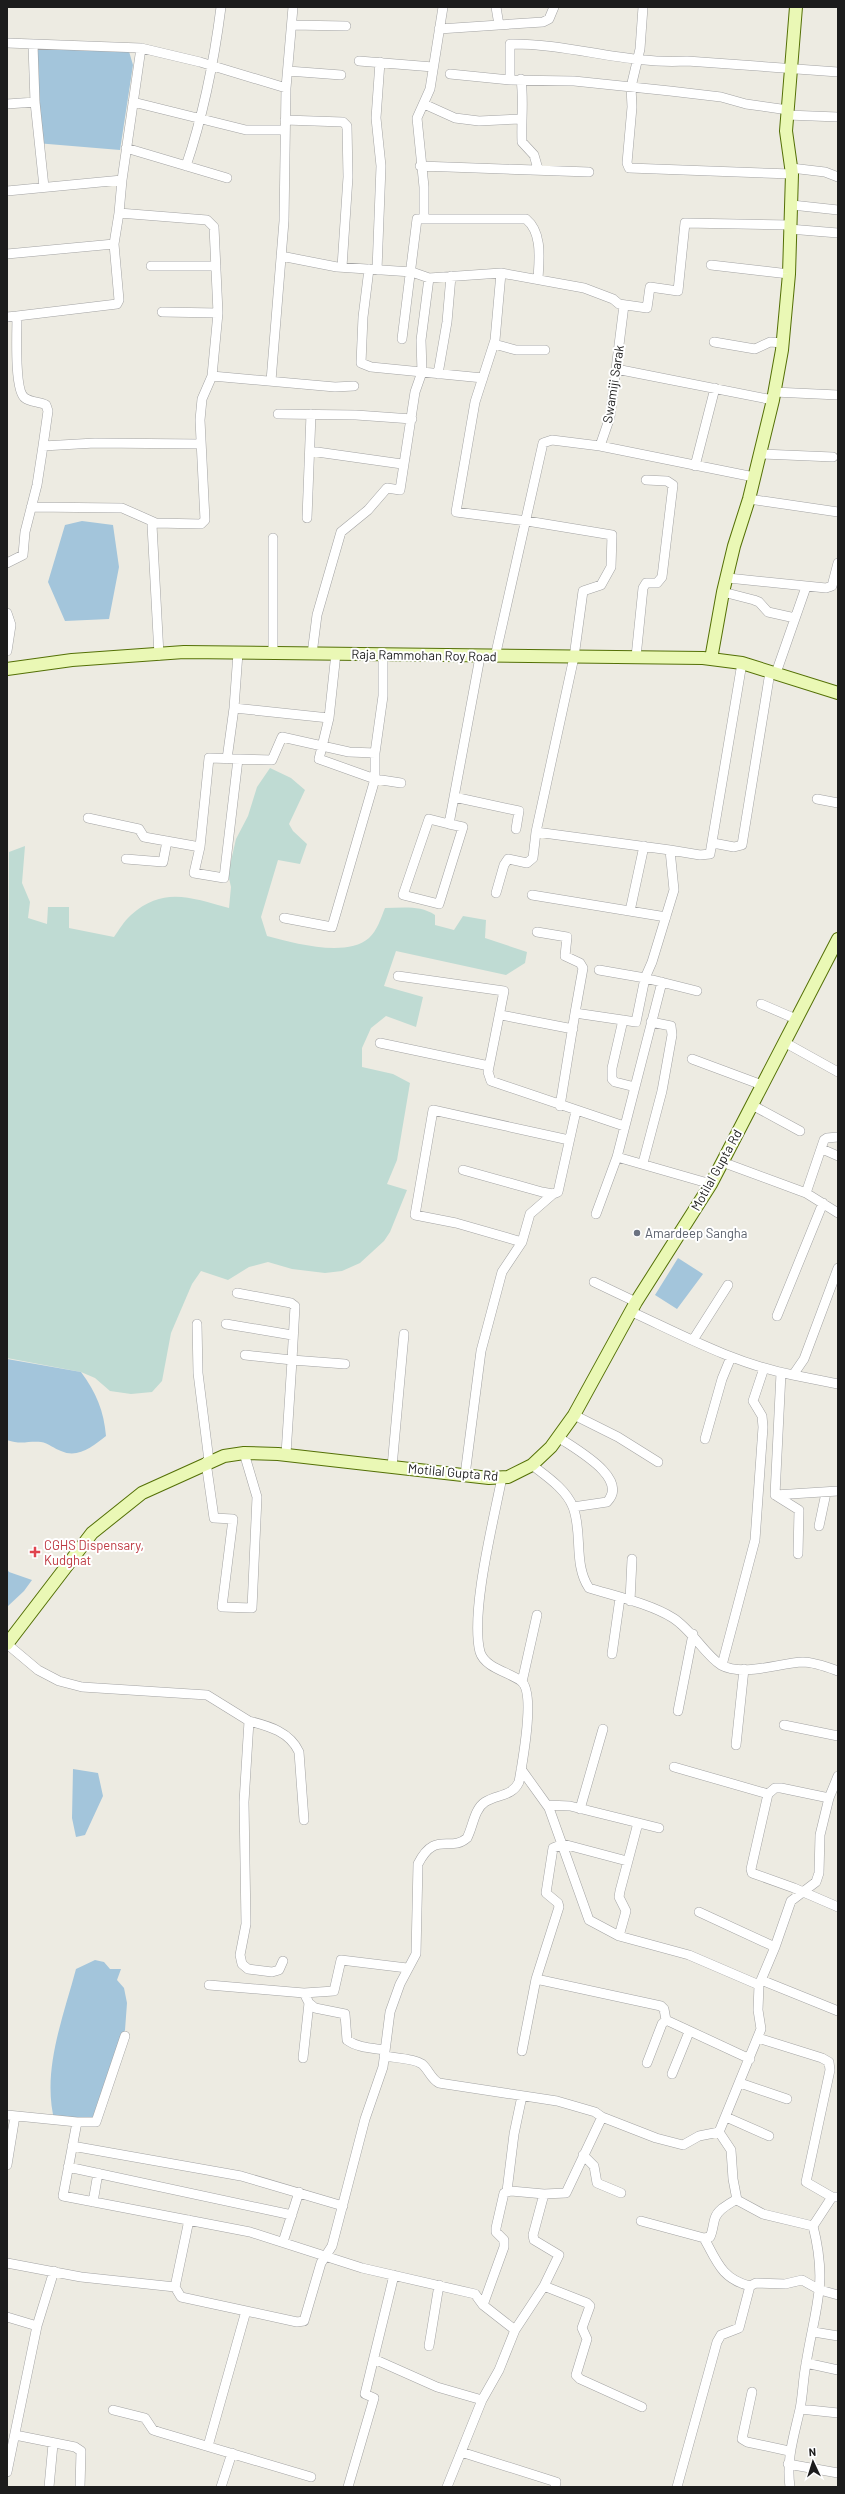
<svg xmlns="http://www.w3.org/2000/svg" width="845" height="2494" font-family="Barlow,sans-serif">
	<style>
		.wetland { fill: #bfdbd3 }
		.water { fill: #a3c5db }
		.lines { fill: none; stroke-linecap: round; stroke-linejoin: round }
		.street-casing { stroke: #a3a3a3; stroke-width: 10 }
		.secondary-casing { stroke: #547006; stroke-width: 14 }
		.street { stroke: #fff; stroke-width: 9 }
		.secondary { stroke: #eaf8b5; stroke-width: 12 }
		.worship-dot { fill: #6b7280; stroke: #fff; stroke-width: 1.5 }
		.health-dot { fill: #e0444e; stroke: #fff; stroke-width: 1.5 }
		.labels { text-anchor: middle; stroke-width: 4; stroke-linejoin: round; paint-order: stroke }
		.street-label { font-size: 13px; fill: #1c1c1c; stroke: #fff }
		.worship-label { font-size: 13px; fill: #5b616d; stroke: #fff; text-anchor: start }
		.health-label { font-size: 13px; fill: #be3a42; stroke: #fff; text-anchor: start }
	</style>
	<rect width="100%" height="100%" fill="#edebe2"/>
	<path class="wetland" d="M270,768L291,778L305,790L289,824L293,831L307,844L300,864L278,860L261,917L267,936C294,943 346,958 369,938C377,931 381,918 385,908C402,908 420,905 435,915V925L454,930L463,916L486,920L485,938L527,952L525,963L506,975L396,951L384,986L423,997L416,1027L386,1016L371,1028L362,1048V1067L393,1074L410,1083L397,1160L387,1184L407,1190L390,1232L384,1241L360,1263L342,1271L325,1273L292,1269L268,1262L249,1267L228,1280L201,1271L192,1284L171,1333L162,1381L152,1392L131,1394L110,1391L95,1378L81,1372L7,1358L9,852L25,846L22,883L30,902L28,918L47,924L48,907H69V928L114,937C119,930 124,921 131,915C164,886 191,898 229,908L231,887L228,874L236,839L248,816L257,787Z"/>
	<path class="water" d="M128,48L133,65L120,150L36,143L38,50Z
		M82,521L113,525L119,567L109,619L65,621L48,582L65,525Z
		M678,1258L703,1274L677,1309L655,1295Z
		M7,1359L81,1372C96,1392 104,1411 106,1436C93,1446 78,1459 61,1451C55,1449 48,1443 41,1442C27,1441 21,1445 7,1440Z
		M7,1569L9,1572L32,1580L24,1591L7,1607Z
		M73,1769L98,1773L103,1796L85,1835L76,1837L72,1818Z
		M95,1960L104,1962L110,1969H121L117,1980L124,1988L127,2003L125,2030L97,2110L89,2123L71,2126L55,2123C41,2072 63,2018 76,1969Z"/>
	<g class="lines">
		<g class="street-casing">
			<path id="street" d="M496,7L499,25
				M643,7L640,49L631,87L632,107L627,163L629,168L792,174
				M292,25L346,26
				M439,29L543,22L549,19L554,7
				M7,43L141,48L200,62L286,88
				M33,45L35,102L44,187
				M359,61L433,67
				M288,71L341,75
				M450,74L510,80L574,81L670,91L721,97L746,104L788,110
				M521,79C524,101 521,121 522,142L534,155L538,169
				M510,80V44C569,43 627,65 687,61L838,72
				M133,102L246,130H284
				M7,104L35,102
				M424,104L455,118L479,121L521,119
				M787,115L838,117
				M285,120L343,122L347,126L348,177L342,267
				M126,148L227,178
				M186,166C204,113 214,62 221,7
				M420,166L589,172
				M791,168L825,172L838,177
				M7,191L122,180
				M792,205L838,210
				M119,213L122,180L141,48
				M424,219V187L417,118L430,89L443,7
				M789,229L838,233
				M7,254L114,244L119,213L207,220L214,227L218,313L212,376L202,399L200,420L205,520L201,524L156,523L152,525L159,655
				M281,256L337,267L412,272L429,278L501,273L584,288L613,299L619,304L647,308L650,287L678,291L685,223L790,225
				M711,265L789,274
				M151,266H216
				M369,269L363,317L361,363L371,367L483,378
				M377,270L381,166L376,118L380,62
				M162,312L218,313
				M17,316L117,304L119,300L114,244
				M7,317L17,316C17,330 14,391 25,398C30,402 40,402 46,405L48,411L43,446
				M402,339L417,219H526C543,233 539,260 538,279
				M714,342L755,349L770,342L783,343
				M494,344L516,350H545
				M616,369L773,400
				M438,374L447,322L451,276
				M212,376L335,387L354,386
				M271,381L284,221L286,88L293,7
				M774,392L838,395
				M278,414L356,415L412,419
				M600,446L754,477
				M310,451L402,464
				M760,454L833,457
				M695,466L715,388
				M749,499L838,512
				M31,507L122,508L156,523
				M307,518L311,414
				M7,563L23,555L25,532L37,485L43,446L95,443L201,444
				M728,578L826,588L832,586L838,563
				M723,592L754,600L759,602L768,612L795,618
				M7,613L11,625L7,651
				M273,653V538
				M383,653V696L375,753V779L401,783
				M312,654L317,615L341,532L368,510L387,488L400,490L415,392L422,372L421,340L429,278
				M495,657L543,443L552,440L600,446L610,417L624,305
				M636,657L643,588L646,583H657L662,577L673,485L667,481L646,480
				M776,673L806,587
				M234,708L238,653
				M227,759L234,708L329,718
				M454,797L519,811L516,829
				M817,799L838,803
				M88,818L139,829L144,837L200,847L209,758L272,760L282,737L349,752L375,753
				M449,824L463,827L439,904L403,895L429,819L449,824L480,657
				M536,832L670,850
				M713,843L734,847L742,845L770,672
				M200,847L194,873L224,878L238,759
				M126,859L163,862L167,841
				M496,893L504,865L508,859L527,863L533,858L536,832L574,657L583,591L601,585L611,567L612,535L527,521L456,512L475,402L495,340L501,273
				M532,895L666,917
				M630,911L644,846
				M284,918L332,927L375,779L319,759L329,718L336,653
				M537,932L567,937L565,956L580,963L583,968L575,1013L636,1022L645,978L697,991
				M599,970L645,978L652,962L674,890L670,850L700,855L710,854L742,663
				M398,976L504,991L488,1072L491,1081L624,1126
				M761,1004L796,1019
				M501,1015L573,1029
				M623,1020L612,1068V1079L615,1082L635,1087
				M784,1042L838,1072
				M380,1043L489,1066
				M692,1059L762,1085
				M752,1105L800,1131
				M560,1106L575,1013
				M822,1149L838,1156
				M617,1157L711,1184
				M722,1162L806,1193L838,1213
				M643,1163L662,1091L672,1035L671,1026L651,1022
				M463,1170L542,1192L553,1194L558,1192L576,1111
				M806,1193L824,1140L827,1138L838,1137
				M596,1214L617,1157L662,982
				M522,1242L456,1223L415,1215L433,1110L569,1140
				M594,1282L636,1302
				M237,1293L291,1303L295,1306L292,1360L345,1364
				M632,1312C684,1336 736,1364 793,1375L804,1359L838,1268
				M777,1316L823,1203
				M197,1324L198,1373L209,1461
				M226,1324L292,1335
				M693,1340L728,1285
				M245,1355L292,1360L286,1454
				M781,1373L775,1495L799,1510L798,1554
				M793,1375L838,1384
				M574,1415L618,1437L658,1462
				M558,1437C575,1449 630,1478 607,1502L573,1507
				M705,1439L722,1379L731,1357
				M206,1462L214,1518L233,1519L222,1607L252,1608L257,1497L244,1453
				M532,1465C546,1476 566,1489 573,1507C583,1533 573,1564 589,1588C615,1596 651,1604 673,1618C692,1630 705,1655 721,1665C743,1677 779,1663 803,1662C814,1662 827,1667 838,1671
				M392,1467L404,1334
				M465,1475L481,1351L502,1272L522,1242L530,1214L553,1194
				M775,1495L838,1491
				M819,1526L826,1493
				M630,1601L632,1559
				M7,1644L38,1670L59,1681L82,1687L207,1695L249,1721L244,1802L246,1924L240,1955L242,1964L248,1969L272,1972L279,1970L283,1961
				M612,1654L620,1598
				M722,1665L755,1540L763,1427L762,1416L753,1401L764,1368
				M522,1682L537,1615
				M678,1711L693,1634
				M249,1721C269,1726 290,1732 299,1752L304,1820
				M784,1725L838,1736
				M736,1745L744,1669
				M674,1767L768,1794
				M521,1769L549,1808L589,1920L619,1936L689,1955L759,1985
				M829,1798L781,1788H775L768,1794L751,1869L752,1873L794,1888L838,1907
				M547,1805L570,1806L659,1828
				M580,1809L603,1729
				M699,1912L775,1947
				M619,1936L626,1911L619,1897L620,1891L638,1823
				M536,1979L661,2006L664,2009L666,2020
				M761,1980L838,2011
				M209,1985L304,1993L309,2003L315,2008L345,2014L347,2040C358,2048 372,2048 385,2050
				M304,1993L334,1991L341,1960L407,1968
				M758,2038L822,2058L829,2062L830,2070L806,2182L832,2197
				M522,2051L536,1979L559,1907L558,1903L546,1893L553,1848L563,1844L627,1861
				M384,2056C395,2058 413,2058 422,2064C429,2070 431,2079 439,2083L557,2101L595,2112L602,2117L656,2138L683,2145L699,2136L719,2132L731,2150L733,2179L737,2200L763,2214L813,2226L832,2197H838
				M303,2058L309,2003
				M647,2063L662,2024L666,2020L750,2059
				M672,2074L689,2032
				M740,2083L787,2099
				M7,2115L77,2122L63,2196L250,2232L362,2268L475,2294L483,2305L515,2330L499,2370L482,2400L447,2487
				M602,2117L566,2193L544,2194L533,2235L534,2240L559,2255L544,2286L587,2303L590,2306L582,2328L587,2339L576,2375L580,2379L642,2407
				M726,2117L769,2136
				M77,2122H96L125,2036
				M719,2132L761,2029L758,2010L759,1985L775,1947L791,1901L816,1882L819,1873L820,1835L829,1798L838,1776
				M72,2146L241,2176L343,2206
				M583,2155L594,2166L597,2183L621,2193
				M7,2165L15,2116
				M68,2167L292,2215
				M507,2191L514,2134L522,2096
				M93,2202L98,2173
				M641,2221L704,2238L710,2237C713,2231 713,2224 715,2218C718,2209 729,2204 737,2199
				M704,2238C717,2262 722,2279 750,2286
				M283,2242L299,2192
				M7,2263L81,2277L175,2287L181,2297L246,2311
				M175,2287L189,2220
				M483,2305L504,2247V2240L496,2232V2228L504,2193L511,2191L544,2194
				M7,2317L37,2326L7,2472
				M37,2326L54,2271
				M515,2330L544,2286
				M814,2332L838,2336
				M429,2346L439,2285
				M374,2359L437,2387L482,2400
				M806,2363L838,2370
				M752,2392L742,2439L747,2442L789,2451
				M800,2409L838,2413
				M113,2410L145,2418L153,2430L159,2432L311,2477
				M15,2435L75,2447L81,2451L80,2487
				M208,2446L246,2311L297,2322L304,2321L321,2263L332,2246L365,2119L383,2067L390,2012L400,1984L416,1954L418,1864C435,1830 450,1853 467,1838C473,1827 474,1809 485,1802C497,1794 512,1797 519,1782C522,1764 536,1692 521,1681C509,1672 485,1668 480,1652C470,1612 494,1519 502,1477
				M461,2452L556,2482L555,2487
				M788,2464L838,2473
				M49,2487L53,2444
				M221,2487L232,2453
				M348,2487L374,2398L365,2394L394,2275
				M677,2487L717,2342L721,2335L739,2328L750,2286L756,2283L785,2284L802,2280L820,2290L838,2295
				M790,2487C786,2459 794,2436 800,2409C803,2394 803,2379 806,2364C815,2307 828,2285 813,2226"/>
		</g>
		<g class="secondary-casing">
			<path id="secondary" d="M711,659L723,592L734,546L749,499L773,400L782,350L789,274L792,174L786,131L796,7
				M7,669L72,660L184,652L703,658L742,663L838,693
				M7,1644L92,1533L142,1493L224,1456L244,1453L278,1454L489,1478L508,1477L532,1465L551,1447L574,1415L636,1302L711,1184L838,939"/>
		</g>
		<use href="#street" class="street"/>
		<use href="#secondary" class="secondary"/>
	</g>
	<circle class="worship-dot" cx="637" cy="1233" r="4"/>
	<path class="health-dot" d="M33 1546h4v4h4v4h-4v4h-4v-4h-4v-4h4z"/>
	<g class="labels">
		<g class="street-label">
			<text transform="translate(613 384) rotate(-81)" y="5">Swamiji Sarak</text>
			<text transform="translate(424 655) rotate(1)" y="5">Raja Rammohan Roy Road</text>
			<text transform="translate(716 1170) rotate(-61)" y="5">Motilal Gupta Rd</text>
			<text transform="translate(453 1472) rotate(5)" y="5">Motilal Gupta Rd</text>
		</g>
		<g class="worship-label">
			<text x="645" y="1238">Amardeep Sangha</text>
		</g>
		<g class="health-label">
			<text x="44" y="1550">CGHS Dispensary,<tspan x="44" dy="15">Kudghat</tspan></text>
		</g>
	</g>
	<rect width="845" height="2494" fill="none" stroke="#1c1c1c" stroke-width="16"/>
	<g transform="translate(813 2462) rotate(356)" stroke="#ffffff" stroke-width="3" paint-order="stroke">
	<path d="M0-3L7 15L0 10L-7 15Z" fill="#1c1c1c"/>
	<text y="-6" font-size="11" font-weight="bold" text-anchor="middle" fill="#1c1c1c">N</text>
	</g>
</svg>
